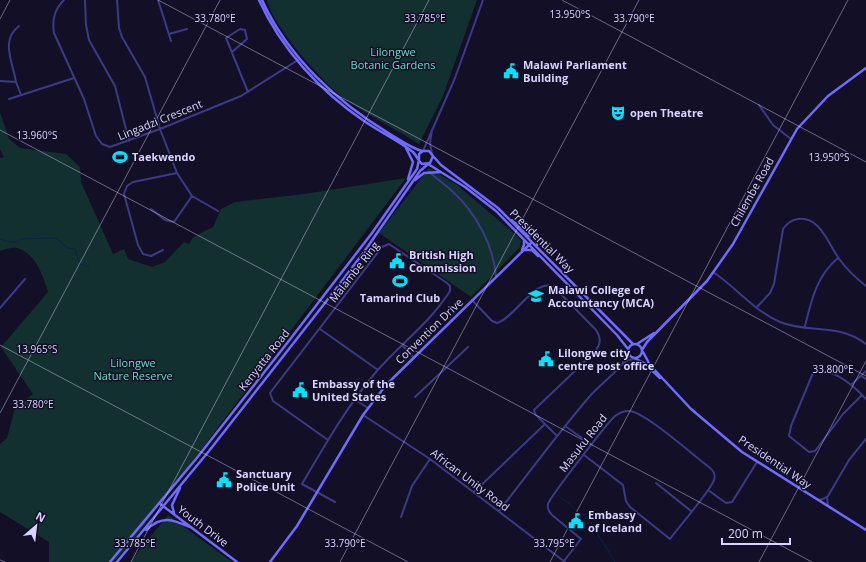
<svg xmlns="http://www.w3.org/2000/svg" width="866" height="562" font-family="'Open Sans',sans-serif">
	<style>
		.green { fill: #12302f }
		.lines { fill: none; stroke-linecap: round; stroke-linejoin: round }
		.stream { stroke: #0c2248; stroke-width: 1 }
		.street-tunnel { stroke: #312d47; stroke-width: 2; stroke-dasharray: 2 1; stroke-linecap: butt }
		.street { stroke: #3d3a85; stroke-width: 2 }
		.secondary { stroke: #6f6bff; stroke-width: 2.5 }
		.ticks { fill: none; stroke: #d9d4ff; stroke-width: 1; stroke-opacity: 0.45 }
		.labels { text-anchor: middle; stroke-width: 3; stroke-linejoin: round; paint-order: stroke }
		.park-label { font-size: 11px; fill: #5fe0c0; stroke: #130f26 }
		.poi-label { font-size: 11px; font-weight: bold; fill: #d9d4ff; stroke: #130f26; text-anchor: start }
		.street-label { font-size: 11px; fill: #d9d4ff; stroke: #130f26 }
		.ticks-label { font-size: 10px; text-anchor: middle; fill: #d9d4ff; stroke: #130f26; stroke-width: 3; stroke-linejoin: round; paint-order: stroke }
	</style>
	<rect width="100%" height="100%" fill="#130f26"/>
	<path class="green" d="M267,0H477L443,96L419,144C394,128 365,114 341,96C320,79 272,25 267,0Z
		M0,112L9,139L20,148L66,154L80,167L81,182L113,254L124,249L128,259L152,267L165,262L184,242L189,244L193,237L213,227L221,209L235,202L304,194L406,178L133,540L114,562H49V542L0,512V444L7,438L15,408L33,394L1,347L48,292C43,276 35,251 16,248C11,247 4,250 0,251V158L4,157L0,149Z
		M429,168L457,185L517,236L521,241L520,247L471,297L379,233Z
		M168,515L232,562H130Z"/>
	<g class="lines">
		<path class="stream" d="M0,239L9,242H17L20,239L55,238L68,248L75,249L80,264L89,267
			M558,495L590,521L615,562"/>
		<path class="street-tunnel" d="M577,369L583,363"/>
		<path class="street" d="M64,0C54,10 52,20 54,33L84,99L96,136L102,144L110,147L160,129L241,96L298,60
			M85,0L86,25L89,40L115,86L129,141
			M117,0L119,28L122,37L145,77L160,129L177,173L192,196L218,211
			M158,0L171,41
			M169,34L187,29
			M232,52L247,39L245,30L240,29L226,38L248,92
			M0,81L16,82L21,95
			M16,82C13,63 0,40 19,26
			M9,99L74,78
			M759,105L773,125L791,139
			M423,151L455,78L483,0
			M432,154L430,143L432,130
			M429,172C437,179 446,185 453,192C476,213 494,246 496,277
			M151,209L165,220L174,222L192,196
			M163,250L151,256L143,254L138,245L124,194L127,186L133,182L177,173
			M713,272C736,287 754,311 780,322C809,334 837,322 866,344
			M472,300L492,321L497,323C515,318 535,277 554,287L596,330C606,345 594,352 583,363
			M757,307L770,293L774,284L783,229C787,223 791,220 798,219C820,215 829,246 840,260C847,270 856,278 866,286
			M0,308L25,279
			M805,326C811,301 817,275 838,258
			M320,329L378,370
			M402,345L413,357
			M622,365L628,360L636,359
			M861,376L866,379
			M851,385L866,371
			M862,395L843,414L815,451L809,452L789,436L791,426L813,373L816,370C835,370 854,386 866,399
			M415,397L468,347
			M354,399L368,408
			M363,415L430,459L565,562
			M565,426L592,445
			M557,436L535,414L534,410L577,369
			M328,440L273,401L270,393L382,247L389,244L447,283L450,286V291C429,324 401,343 376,372C347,406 325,445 302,484L335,502
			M656,483L691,511
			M708,490L726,503L732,502L757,462
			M474,492L545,424
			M827,497L828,506
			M818,500L823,499L828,496L849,460L866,439
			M499,511C529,473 558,433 590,396C602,382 622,370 628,353
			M401,517L412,486L430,459
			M564,561L581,539L552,515C549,512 547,508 548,504C550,497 608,422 615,416C619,413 624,411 629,411C644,411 694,456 709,467C713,470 716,475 714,480C711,490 678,528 670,539L630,507L626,501L623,485L584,455"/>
		<path class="secondary" d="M259,0C281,49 320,91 364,121C380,132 398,140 413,152C417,156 418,161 422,164L430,163L433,156L429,151H423L419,154V159
			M262,0C288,57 337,102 390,134C400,140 411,148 422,151
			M406,148L413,162L408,179
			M433,156L441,165L498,208L633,344
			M428,164L465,187L496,211L617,335L628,349
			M415,180L424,173L441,172
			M512,220L529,236H537V246
			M522,250L524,245V240
			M524,250H532L538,256
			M628 351a7 7 0 1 1 14 0a7 7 0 1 1-14 0Z
			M637,344L654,333
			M642,350L647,342L707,281L733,244L797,129L828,96L866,68
			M643,352L650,365L691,409L742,452L866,530
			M636,359L644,363L660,378
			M159,503L237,562
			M174,513L172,505L180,488
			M146,530C163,514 174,520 192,528
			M110,562L196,459L288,342L372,233L417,169L419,160
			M117,562L209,451L332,294L364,252L420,171L427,165
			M270,562L297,526L363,415L386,385L532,242"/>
	</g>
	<path class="ticks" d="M158,0L866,376M562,0L866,162M0,19L10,0M0,130L812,562M0,345L408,562M0,413L220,0M0,560L5,562M131,562L429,0M340,562L639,0M550,562L848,0M759,562L866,361"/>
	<defs>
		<g id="civic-bare" transform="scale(1.2)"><path d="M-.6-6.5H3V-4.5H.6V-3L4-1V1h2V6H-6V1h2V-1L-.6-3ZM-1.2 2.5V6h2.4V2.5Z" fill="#00e5ff" stroke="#130f26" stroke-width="2.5" paint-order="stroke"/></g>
		<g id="theatre-bare" transform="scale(1.2)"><path d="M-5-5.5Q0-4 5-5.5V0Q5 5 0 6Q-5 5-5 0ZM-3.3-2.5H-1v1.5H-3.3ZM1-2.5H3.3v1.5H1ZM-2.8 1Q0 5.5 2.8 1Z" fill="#00e5ff" stroke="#130f26" stroke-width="2.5" paint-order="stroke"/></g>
		<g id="stadium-bare" transform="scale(1.2)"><path d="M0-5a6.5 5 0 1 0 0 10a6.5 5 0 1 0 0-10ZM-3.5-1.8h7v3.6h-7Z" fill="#00e5ff" stroke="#130f26" stroke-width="2.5" paint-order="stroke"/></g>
		<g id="university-bare" transform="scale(1.2)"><path d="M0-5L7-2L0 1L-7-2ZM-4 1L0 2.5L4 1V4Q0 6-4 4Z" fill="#00e5ff" stroke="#130f26" stroke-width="2.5" paint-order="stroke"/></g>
	</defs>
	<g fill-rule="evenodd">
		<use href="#civic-bare" x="511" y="71"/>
		<use href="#theatre-bare" x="618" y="113"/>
		<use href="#stadium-bare" x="120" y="157"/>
		<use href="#civic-bare" x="397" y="261"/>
		<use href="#stadium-bare" x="400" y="281"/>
		<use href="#university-bare" x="536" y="296"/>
		<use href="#civic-bare" x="546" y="359"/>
		<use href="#civic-bare" x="300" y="390"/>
		<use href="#civic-bare" x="224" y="480"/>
		<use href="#civic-bare" x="576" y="521"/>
	</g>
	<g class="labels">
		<g class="park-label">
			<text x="393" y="56">Lilongwe<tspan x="393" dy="13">Botanic Gardens</tspan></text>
			<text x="133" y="367">Lilongwe<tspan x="133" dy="13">Nature Reserve</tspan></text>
		</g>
		<g class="poi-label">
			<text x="523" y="69">Malawi Parliament<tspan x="523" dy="13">Building</tspan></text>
			<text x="630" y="117">open Theatre</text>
			<text x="132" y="161">Taekwendo</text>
			<text x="409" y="259">British High<tspan x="409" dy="13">Commission</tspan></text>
			<text x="548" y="294">Malawi College of<tspan x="548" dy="13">Accountancy (MCA)</tspan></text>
			<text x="400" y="302" text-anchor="middle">Tamarind Club</text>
			<text x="558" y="357">Lilongwe city<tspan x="558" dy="13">centre post office</tspan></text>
			<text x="312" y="388">Embassy of the<tspan x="312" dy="13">United States</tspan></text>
			<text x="236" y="478">Sanctuary<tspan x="236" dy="13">Police Unit</tspan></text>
			<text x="588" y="519">Embassy<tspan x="588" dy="13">of Iceland</tspan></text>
		</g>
		<g class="street-label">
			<text transform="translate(160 120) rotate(-22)" y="4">Lingadzi Crescent</text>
			<text transform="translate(752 192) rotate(-61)" y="4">Chilembe Road</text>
			<text transform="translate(542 241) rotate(45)" y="4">Presidential Way</text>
			<text transform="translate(354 272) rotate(-52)" y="4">Malambe Ring</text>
			<text transform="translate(429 331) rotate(-44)" y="4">Convention Drive</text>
			<text transform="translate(264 360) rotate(-52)" y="4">Kenyatta Road</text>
			<text transform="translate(583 443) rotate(-52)" y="4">Masuku Road</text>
			<text transform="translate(775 462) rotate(34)" y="4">Presidential Way</text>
			<text transform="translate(470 480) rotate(37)" y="4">African Unity Road</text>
			<text transform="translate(203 526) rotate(37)" y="4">Youth Drive</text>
		</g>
	</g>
	<g class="ticks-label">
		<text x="570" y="18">13.950°S</text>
		<text x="215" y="22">33.780°E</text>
		<text x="425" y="22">33.785°E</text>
		<text x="634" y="22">33.790°E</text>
		<text x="37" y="139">13.960°S</text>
		<text x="829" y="161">13.950°S</text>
		<text x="37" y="353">13.965°S</text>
		<text x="833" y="373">33.800°E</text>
		<text x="33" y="408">33.780°E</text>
		<text x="135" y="547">33.785°E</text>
		<text x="345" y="547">33.790°E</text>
		<text x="554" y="547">33.795°E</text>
	</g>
	<g transform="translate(36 526) rotate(28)" stroke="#130f26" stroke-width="3" paint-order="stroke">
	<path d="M0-3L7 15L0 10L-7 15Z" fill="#d9d4ff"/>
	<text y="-6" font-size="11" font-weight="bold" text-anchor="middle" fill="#d9d4ff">N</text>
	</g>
	<path d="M722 538v6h68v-6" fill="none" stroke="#d9d4ff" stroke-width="2"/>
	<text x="728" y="538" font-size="12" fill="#d9d4ff" stroke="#130f26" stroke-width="3" paint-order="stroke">200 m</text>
</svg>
